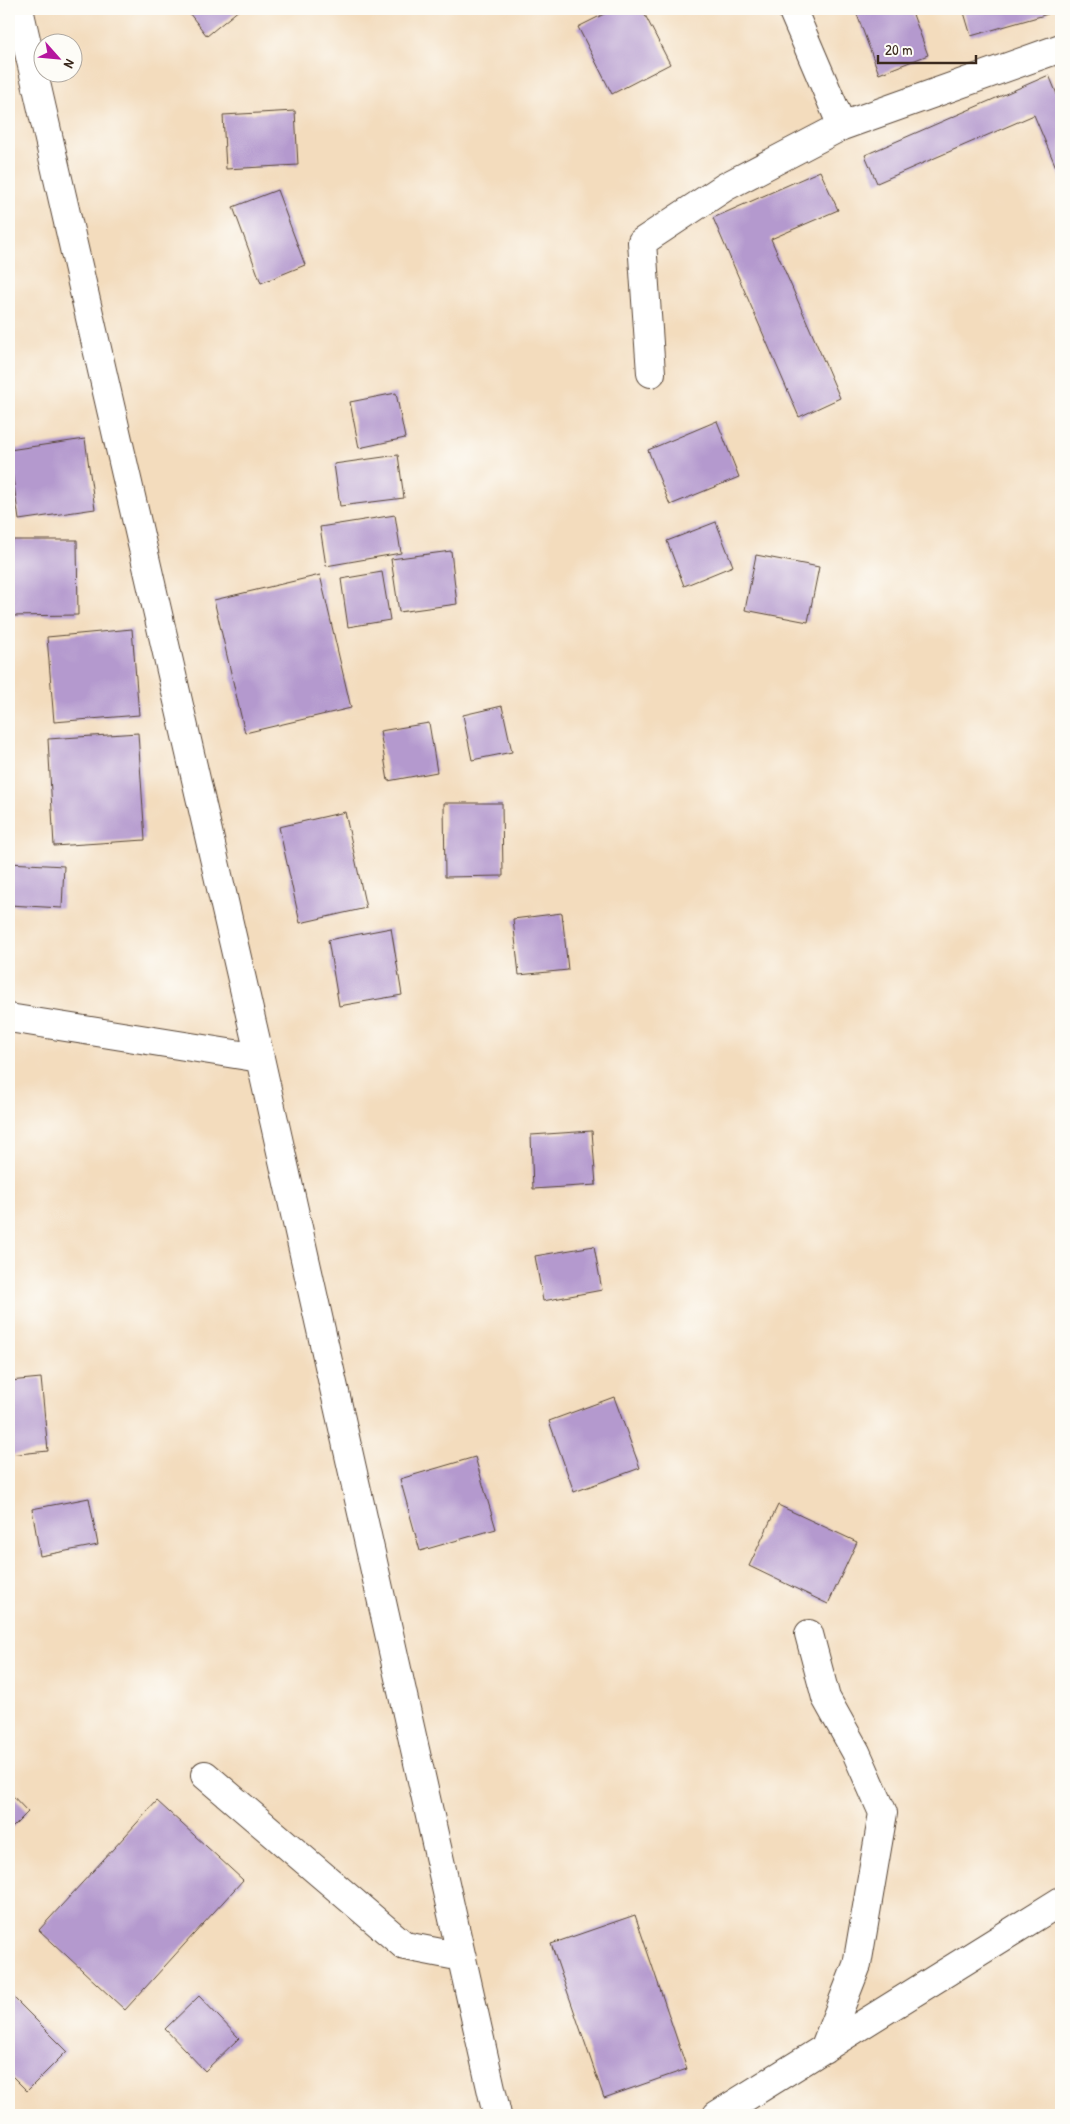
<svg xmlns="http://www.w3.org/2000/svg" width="1070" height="2124" font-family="'Patrick Hand',sans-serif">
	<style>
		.building { fill: #b499ce }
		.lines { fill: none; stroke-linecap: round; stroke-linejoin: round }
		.minor-casing { stroke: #574536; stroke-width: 30 }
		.minor { stroke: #fff; stroke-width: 28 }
	</style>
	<rect width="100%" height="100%" fill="#fdfcf7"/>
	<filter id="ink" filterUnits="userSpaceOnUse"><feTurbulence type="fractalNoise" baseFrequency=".02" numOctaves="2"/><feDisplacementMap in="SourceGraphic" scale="10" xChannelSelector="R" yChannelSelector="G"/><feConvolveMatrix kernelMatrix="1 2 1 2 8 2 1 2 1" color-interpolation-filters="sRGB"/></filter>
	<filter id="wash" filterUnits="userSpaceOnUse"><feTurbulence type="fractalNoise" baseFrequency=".0096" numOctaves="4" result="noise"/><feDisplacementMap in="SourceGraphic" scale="20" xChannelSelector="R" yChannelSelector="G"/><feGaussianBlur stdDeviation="1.12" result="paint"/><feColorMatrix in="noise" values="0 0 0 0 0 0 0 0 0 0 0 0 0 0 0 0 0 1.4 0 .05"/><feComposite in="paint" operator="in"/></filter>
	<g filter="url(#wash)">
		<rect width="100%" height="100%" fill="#f3dcbd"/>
		<g id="blocks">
			<path class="building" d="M186,9H240L207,36Z
				M614,9H642L670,64L612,94L578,27Z
				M855,9H911L928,55L879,74Z
				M963,9H1046L1048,14L971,36Z
				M1049,75L1061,104V179L1034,115L877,183L865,155Z
				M295,111L298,165L226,169L223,115Z
				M820,171L838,210L771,239L840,398L799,417L713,218Z
				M277,190L305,265L261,283L233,207Z
				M396,393L405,438L359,448L350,402Z
				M717,421L739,477L670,505L648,450Z
				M85,439L95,509L19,520L9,450Z
				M398,455L404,498L340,506L334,464Z
				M395,515L401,553L326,566L320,527Z
				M716,522L733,566L684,586L667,541Z
				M9,540H77L78,615L9,616Z
				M451,551L457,604L399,612L391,559Z
				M756,555L819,567L808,622L745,610Z
				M382,572L390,620L348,627L341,579Z
				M320,575L351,708L245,733L214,600Z
				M132,629L139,715L54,722L47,637Z
				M502,706L512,752L472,760L463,715Z
				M429,723L437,772L388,781L380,731Z
				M138,733L145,840L54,846L48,739Z
				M444,803H502L503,876L445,877Z
				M345,812L366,908L300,923L279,827Z
				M9,863L64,866L62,908L9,905Z
				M562,913L568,970L519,975L513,919Z
				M391,928L402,995L339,1006L328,940Z
				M592,1131L596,1185L533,1189L531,1135Z
				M594,1246L602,1290L543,1301L535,1256Z
				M41,1378L48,1451L9,1455V1381Z
				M614,1397L640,1468L574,1492L549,1421Z
				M475,1457L496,1529L420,1551L400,1479Z
				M89,1498L98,1545L40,1556L32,1509Z
				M778,1505L857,1542L828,1604L749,1566Z
				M9,1792L28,1812L9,1831Z
				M157,1801L243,1880L125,2010L39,1930Z
				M635,1915L687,2069L604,2098L551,1944Z
				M9,1993L67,2051L27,2091L9,2073Z
				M199,1996L239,2038L205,2071L165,2029Z"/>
		</g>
	</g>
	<g filter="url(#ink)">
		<use href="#blocks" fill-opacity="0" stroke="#574536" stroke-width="1"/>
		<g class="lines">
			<g class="minor-casing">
				<path id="minor" d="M19,9L260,1058L497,2115
					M842,126L1061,48
					M651,373L642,242L725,187L842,126L792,9
					M9,1018L260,1058
					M809,1634L826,1698L856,1752L883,1813L857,1965L824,2049
					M205,1775L405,1946L462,1957
					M717,2115L1061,1901"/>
			</g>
			<use href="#minor" class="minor"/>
		</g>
	</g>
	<rect width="1070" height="2124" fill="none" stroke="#fdfcf7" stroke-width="30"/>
	<g transform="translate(58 58) rotate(117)"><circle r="24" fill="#fdfcf7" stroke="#afa8a0"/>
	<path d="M0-4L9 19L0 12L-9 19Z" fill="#b5179e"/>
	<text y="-8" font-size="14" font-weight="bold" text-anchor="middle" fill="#3b2a1e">N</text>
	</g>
	<path d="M878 55v8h98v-8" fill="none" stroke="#3b2a1e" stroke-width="2.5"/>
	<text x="885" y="55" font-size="15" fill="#3b2a1e" stroke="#fdfcf7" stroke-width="4" paint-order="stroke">20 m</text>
</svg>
